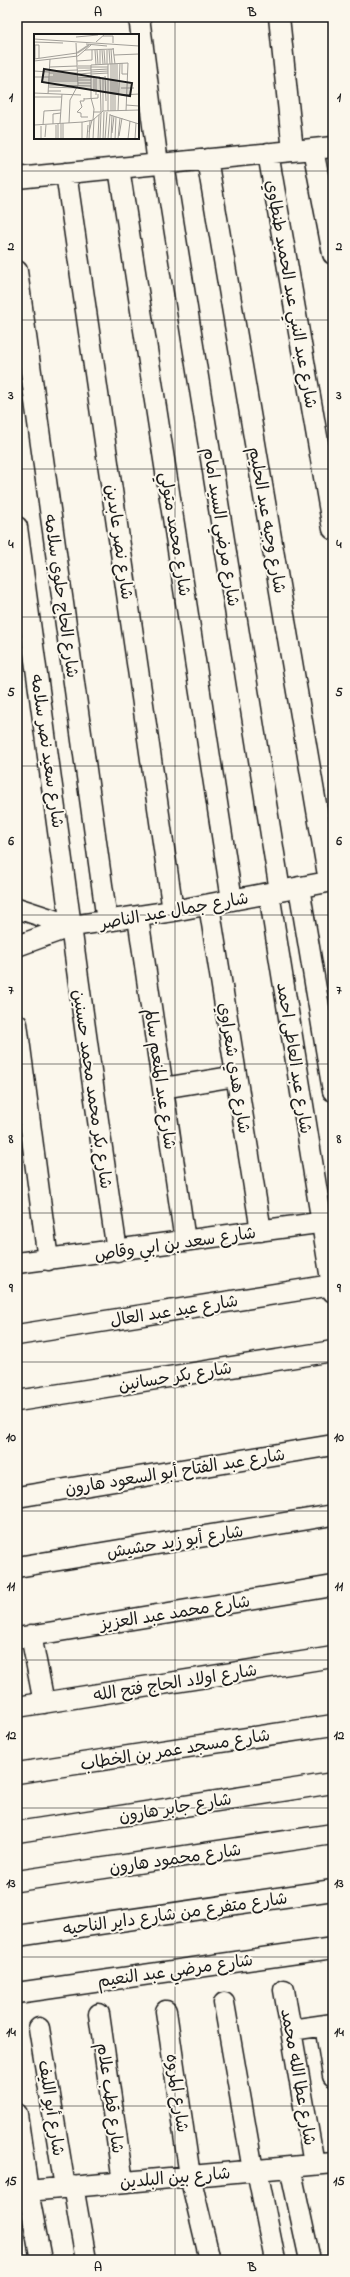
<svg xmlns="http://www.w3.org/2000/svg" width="350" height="2277" font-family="'Indie Flower','Playpen Sans Arabic',sans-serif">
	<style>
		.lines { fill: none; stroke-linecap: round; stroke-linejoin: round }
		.street-casing { stroke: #1c1c1c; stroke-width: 23 }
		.street { stroke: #fbf7ec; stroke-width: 20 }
		.grid { fill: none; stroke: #1c1c1c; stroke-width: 1; stroke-opacity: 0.55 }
		.labels { text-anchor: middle; stroke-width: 4; stroke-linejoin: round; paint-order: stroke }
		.street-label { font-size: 17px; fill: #1c1c1c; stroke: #fbf7ec }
		.inset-river { fill: none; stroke: #afaca5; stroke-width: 2 }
		.inset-road { fill: none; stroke: #a29f99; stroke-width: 1 }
		.view { fill: #1c1c1c; fill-opacity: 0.15; stroke: #1c1c1c; stroke-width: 2 }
		.inset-edge { fill: none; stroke: #1c1c1c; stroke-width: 2 }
		.neatline { fill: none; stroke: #1c1c1c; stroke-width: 1.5 }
		.grid-label { font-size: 13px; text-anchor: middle; font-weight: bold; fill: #1c1c1c }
	</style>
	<rect width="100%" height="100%" fill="#fbf7ec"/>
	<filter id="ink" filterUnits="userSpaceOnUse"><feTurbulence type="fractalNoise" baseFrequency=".025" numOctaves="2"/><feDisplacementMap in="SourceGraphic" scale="8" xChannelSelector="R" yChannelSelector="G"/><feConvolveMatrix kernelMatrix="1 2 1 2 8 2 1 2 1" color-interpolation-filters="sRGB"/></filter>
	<g filter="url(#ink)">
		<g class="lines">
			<g class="street-casing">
				<path id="street" d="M139,17L158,164
					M279,17L293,151
					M313,149L333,254
					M268,153L333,529
					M207,159L329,881
					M164,164L280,891
					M119,168L232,900
					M66,173L173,911
					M17,178L333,147
					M17,271L107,921
					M17,527C50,769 81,1010 117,1251
					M299,887L333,1091
					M269,893L333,1292
					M209,905L261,1231
					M17,908L72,926L173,911L333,881
					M138,917L185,1241
					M17,946L72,926
					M17,1024L48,1260
					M163,1088L236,1076
					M17,1263L333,1221
					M17,1335L332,1285
					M17,1401L333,1351
					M17,1497L333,1445
					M17,1567L333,1515
					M31,1635L44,1703
					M17,1638L333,1586
					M17,1707L333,1657
					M17,1773L333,1725
					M17,1832L333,1783
					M17,1881L333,1834
					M17,1936L333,1890
					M284,1990L314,2164
					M17,1993L333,1948
					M224,2003L253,2170
					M166,2011L190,2176L210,2260
					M99,2014L123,2182
					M325,2025L333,2076
					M39,2028L65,2187
					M291,2030L333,2024
					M17,2114L28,2191L41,2260
					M290,2167L310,2260
					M257,2170L275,2260
					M73,2186L86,2260
					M17,2192L333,2163"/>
			</g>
			<use href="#street" class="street"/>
		</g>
	</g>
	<path class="grid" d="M175,17V2260M17,171H333M17,320H333M17,469H333M17,617H333M17,766H333M17,915H333M17,1064H333M17,1213H333M17,1362H333M17,1511H333M17,1660H333M17,1808H333M17,1957H333M17,2106H333"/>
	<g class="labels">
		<g class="street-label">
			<text transform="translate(292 294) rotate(80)" y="6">شارع عبد النبي عبد الحميد طنطاوي</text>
			<text transform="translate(268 520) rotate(80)" y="6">شارع وجيه عبد الحليم</text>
			<text transform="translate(222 527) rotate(81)" y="6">شارع مرضي السيد امام</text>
			<text transform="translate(176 534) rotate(81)" y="6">شارع محمد متولي</text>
			<text transform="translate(120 542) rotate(82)" y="6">شارع نصر عابدين</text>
			<text transform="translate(62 596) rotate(82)" y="6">شارع الحاج حلوي سلامه</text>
			<text transform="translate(48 751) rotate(82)" y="6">شارع سعيد نصر سلامه</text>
			<text transform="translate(174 910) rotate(-10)" y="6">شارع جمال عبد الناصر</text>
			<text transform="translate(295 1058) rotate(81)" y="6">شارع عبد العاطى احمد</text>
			<text transform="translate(235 1068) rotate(81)" y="6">شارع هدي شعراوي</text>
			<text transform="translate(161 1079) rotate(82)" y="6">شارع عبد المنعم سالم</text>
			<text transform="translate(93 1089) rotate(82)" y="6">شارع بكر محمد محمد حسنين</text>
			<text transform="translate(175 1243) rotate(-8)" y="6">شارع سعد بن ابي وقاص</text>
			<text transform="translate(174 1310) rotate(-9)" y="6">شارع عيد عبد العال</text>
			<text transform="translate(175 1376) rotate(-9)" y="6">شارع بكر حسانين</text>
			<text transform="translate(175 1471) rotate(-9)" y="6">شارع عبد الفتاح أبو السعود هارون</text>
			<text transform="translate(175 1541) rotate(-9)" y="6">شارع أبو زيد حشيش</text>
			<text transform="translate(175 1612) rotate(-9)" y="6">شارع محمد عبد العزيز</text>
			<text transform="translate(175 1682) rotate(-9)" y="6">شارع اولاد الحاج فتح الله</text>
			<text transform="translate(175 1749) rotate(-9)" y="6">شارع مسجد عمر بن الخطاب</text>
			<text transform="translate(175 1807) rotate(-9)" y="6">شارع جابر هارون</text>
			<text transform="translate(175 1858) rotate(-8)" y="6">شارع محمود هارون</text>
			<text transform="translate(175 1913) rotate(-8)" y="6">شارع متفرع من شارع داير الناحيه</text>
			<text transform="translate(175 1970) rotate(-8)" y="6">شارع مرضي عبد النعيم</text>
			<text transform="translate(299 2077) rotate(80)" y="6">شارع عطا الله محمد</text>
			<text transform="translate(178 2093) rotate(82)" y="6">شارع المروه</text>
			<text transform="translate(111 2098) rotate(82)" y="6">شارع قطب علام</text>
			<text transform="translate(52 2108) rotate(81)" y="6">شارع أبو الليف</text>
			<text transform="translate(175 2177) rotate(-5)" y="6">شارع بين البلدين</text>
		</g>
	</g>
	<g transform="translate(34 34)">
		<rect width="105" height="105" fill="#fbf7ec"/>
		<path class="inset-river" d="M43,19L55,11"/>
		<path class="inset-road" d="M69,2H79V9M42,3L64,1M0,5L105,12M0,8L29,9M62,8L71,0M52,10L73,12M0,11H5V24M79,14L81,30M75,15L76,30M77,15L78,30M51,16L80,15M61,16L62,31M63,16L64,30M66,16V30M68,16L69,30M70,16L71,30M73,16V30M80,21L105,20M44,22L57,11M0,25L43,19M1,25V11M0,27L44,22M43,27L58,26V16M88,29V40H94M74,30V77M44,32H57M16,33L43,32M57,33H74M44,34H57M57,36L74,35M0,37L15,38M16,37L44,36M44,37L57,36M57,38L74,37M15,39H44M44,40L57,39M57,40L74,39M19,41H44M71,42L72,67M0,43H15M15,43H44M60,43V58M62,43V61M69,43V77M44,44L66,43L67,78H59M15,45H44M44,46H57M15,47H44M44,49H57M15,51L57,52M15,53L43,54M87,54H100M14,57H27M0,59L47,61M14,60L16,25M83,60V30M87,61L105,60M0,63H28M50,64V67H46L48,73L43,78L47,79V83H54M57,64V31L94,29L92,77M57,64L60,75L59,86M50,65L64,64V60M92,71L105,72M77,77V30M79,77V30M81,77V30M84,77L86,29M76,81L105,90M26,89L28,60M35,89L36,66L44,51L42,9M19,90V80L27,79M0,91L49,88L59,86L69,77L105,76M9,91L10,77L27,76M55,98L58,86M78,99L80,82M85,102L88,84M11,103L12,91M53,104L54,91M7,105V92M22,105V91M24,105V90M27,105V90M29,105V89M48,105V88M55,105L56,87M59,105L60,85M64,105L65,81M66,105L67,79M69,105L70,78M71,105L73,78M74,105L76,80M77,105L78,81M81,105L82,83M84,105L86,84M94,105L96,87M101,105L102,89"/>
		<path class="view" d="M10,35L98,49L96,62L8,48Z"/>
		<rect width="105" height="105" class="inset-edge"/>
	</g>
	<rect width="350" height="2277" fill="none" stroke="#fbf7ec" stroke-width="44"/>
	<rect x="22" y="22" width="306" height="2233" class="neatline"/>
	<g class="grid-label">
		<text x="98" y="16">A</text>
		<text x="252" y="16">B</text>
		<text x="11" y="101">1</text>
		<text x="339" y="101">1</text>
		<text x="11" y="250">2</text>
		<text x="339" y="250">2</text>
		<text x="11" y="399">3</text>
		<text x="339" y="399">3</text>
		<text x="11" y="548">4</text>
		<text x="339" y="548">4</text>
		<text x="11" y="696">5</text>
		<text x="339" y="696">5</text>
		<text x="11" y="845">6</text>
		<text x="339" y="845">6</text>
		<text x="11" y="994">7</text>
		<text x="339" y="994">7</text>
		<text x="11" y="1143">8</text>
		<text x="339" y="1143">8</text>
		<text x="11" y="1292">9</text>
		<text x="339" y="1292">9</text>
		<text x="11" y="1441">10</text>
		<text x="339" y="1441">10</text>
		<text x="11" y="1590">11</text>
		<text x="339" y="1590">11</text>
		<text x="11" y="1739">12</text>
		<text x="339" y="1739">12</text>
		<text x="11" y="1887">13</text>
		<text x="339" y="1887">13</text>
		<text x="11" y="2036">14</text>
		<text x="339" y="2036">14</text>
		<text x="11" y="2185">15</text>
		<text x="339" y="2185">15</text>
		<text x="98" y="2271">A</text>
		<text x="252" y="2271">B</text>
	</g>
</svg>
